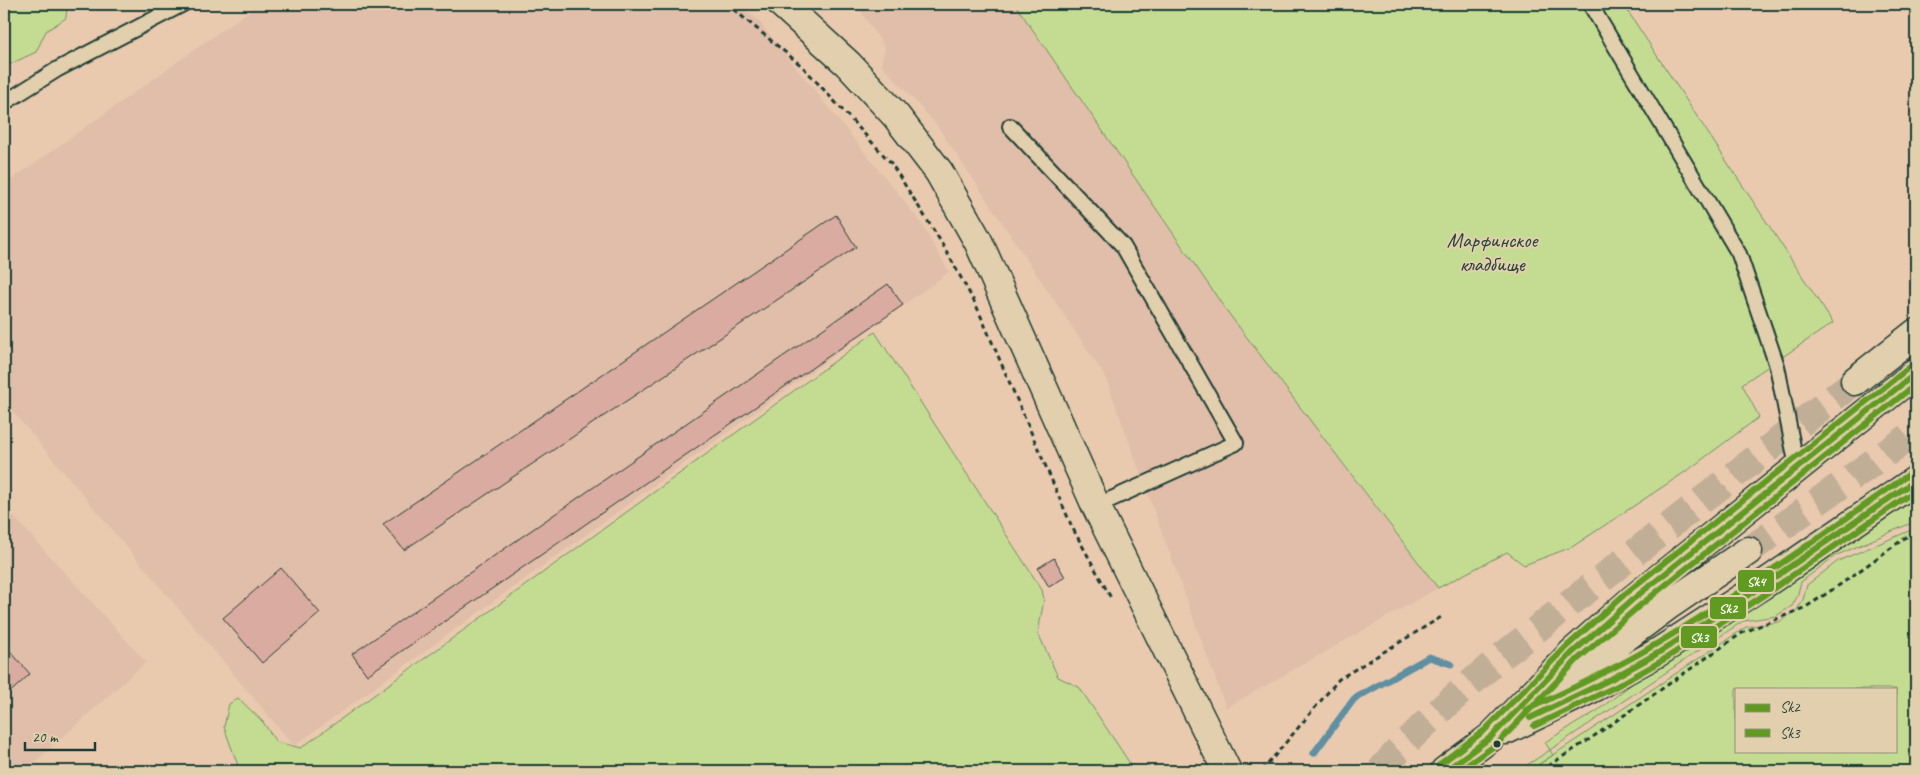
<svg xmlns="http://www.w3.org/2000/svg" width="1920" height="775" font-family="Caveat,sans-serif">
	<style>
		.built { fill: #e0bea9 }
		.green { fill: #c4dc92; stroke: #728c63; fill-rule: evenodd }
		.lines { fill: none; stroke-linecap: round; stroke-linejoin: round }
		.stream { stroke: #5f8fa1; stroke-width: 7 }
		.building { fill: #daaba1; stroke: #1f3d34 }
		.street-tunnel { stroke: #c1ae96; stroke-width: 28; stroke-dasharray: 28 14; stroke-linecap: butt }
		.secondary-tunnel { stroke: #c1ae96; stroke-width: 28; stroke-dasharray: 28 14; stroke-linecap: butt }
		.lane-casing { stroke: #1f3d34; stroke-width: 18 }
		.street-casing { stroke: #1f3d34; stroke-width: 31 }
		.secondary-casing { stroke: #1f3d34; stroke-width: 31 }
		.path { stroke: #1f3d34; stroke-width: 3; stroke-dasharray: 5 4; stroke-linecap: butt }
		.lane { stroke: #e2cfad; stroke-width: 14 }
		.street { stroke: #e2cfad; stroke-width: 28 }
		.secondary { stroke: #e2cfad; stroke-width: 28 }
		.bus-1-casing { stroke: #e2cfad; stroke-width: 10 }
		.bus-2-casing { stroke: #e2cfad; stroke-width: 10 }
		.bus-3-casing { stroke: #e2cfad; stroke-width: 10 }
		.bus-1 { stroke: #609a20; stroke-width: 6 }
		.bus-2 { stroke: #609a20; stroke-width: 6 }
		.bus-3 { stroke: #609a20; stroke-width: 6 }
		.bus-dot { fill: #1f3d34; stroke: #e2cfad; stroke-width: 2 }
		.labels { text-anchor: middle; stroke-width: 4; stroke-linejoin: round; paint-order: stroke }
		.park-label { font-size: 21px; fill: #274539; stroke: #e2cfad }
		.line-badge { stroke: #e2cfad; stroke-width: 2 }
		.badge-label { font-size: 14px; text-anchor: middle; font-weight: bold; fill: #fff }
	</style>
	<rect width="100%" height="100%" fill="#e9caaf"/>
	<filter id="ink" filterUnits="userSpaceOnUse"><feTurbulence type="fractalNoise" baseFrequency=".02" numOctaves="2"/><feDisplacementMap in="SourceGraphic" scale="10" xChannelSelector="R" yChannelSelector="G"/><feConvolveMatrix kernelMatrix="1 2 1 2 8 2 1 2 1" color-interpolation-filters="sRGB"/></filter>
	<g filter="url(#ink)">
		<path class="built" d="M259,4H736L757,19L920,221L949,272L294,746L4,401V185Z
			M856,4H1015L1226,310L1438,588L1226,708L1105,376L936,124L881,64L885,48Z
			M4,506L146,662L25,771H4Z"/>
		<path class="green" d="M4,4H67L66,18L46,31L36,52L4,67Z
			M1015,4H1623L1833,323L1742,384L1759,417L1688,470L1572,547L1524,565L1507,552L1438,588L1226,310Z
			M875,332L1042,590L1044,599L1038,633L1058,677L1079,687L1135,771H240L224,727L229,704L238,698L263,722L276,742L301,748Z
			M1916,495V521L1835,556L1801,582L1797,597L1792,606L1776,616L1743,621L1550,750L1553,755L1535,767L1746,627L1779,622L1797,610L1803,600L1807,585L1838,561L1916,528V771H1518L1550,750L1545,742L1597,711L1660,662ZM1736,689H1896V751H1736Z"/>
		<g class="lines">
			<path class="stream" d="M1314,753L1354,699L1429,657L1451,664"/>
		</g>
		<path class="building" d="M836,215L856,247L404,550L383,524Z
			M888,284L903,305L367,675L352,654Z
			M1054,558L1065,577L1049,587L1038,568Z
			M281,568L320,613L262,663L223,618Z
			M4,644L30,674L4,698Z"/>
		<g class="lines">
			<path class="street-tunnel" d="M1380,771C1416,729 1459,693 1501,657L1855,381"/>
			<path class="secondary-tunnel" d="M1748,551L1916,432"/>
			<g class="lane-casing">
				<path id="lane" d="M1590,4L1739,254L1777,366L1797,467
					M4,103L58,69L183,4
					M1010,126L1123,246L1236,443L1096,506"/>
			</g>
			<g class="street-casing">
				<path id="street" d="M1855,381L1916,333"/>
			</g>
			<g class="secondary-casing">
				<path id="secondary" d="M782,4L848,64L896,116L939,172L978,241L1096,506L1227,771
					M1553,691L1666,607L1748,551
					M1506,730L1597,686L1657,653L1770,580L1916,480
					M1445,771L1491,737L1572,653L1632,600L1916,373"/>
			</g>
			<path class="path" d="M727,4L803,67L891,163L943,245L976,305L1072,527L1111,598
				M1262,771L1339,679L1443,616
				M1540,771L1587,741L1742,633L1806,607L1841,584L1916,530"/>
			<use href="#lane" class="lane"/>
			<use href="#street" class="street"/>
			<use href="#secondary" class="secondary"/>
			<g class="bus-1-casing">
				<path id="bus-1" d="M1530,718L1611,679L1658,653L1756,590L1916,480
					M1445,771L1491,737L1572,653L1632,600L1916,373"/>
			</g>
			<g class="bus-2-casing">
				<path id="bus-2" d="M1534,726L1615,687L1663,660L1761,597L1916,490
					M1459,771L1497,744L1578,659L1638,607L1916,384"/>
			</g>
			<g class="bus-3-casing">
				<path id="bus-3" d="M1526,710C1564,692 1602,675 1639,654C1733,600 1822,535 1911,473
					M1440,764L1485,730L1566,647L1626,593L1911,366"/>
			</g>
			<use href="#bus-1" class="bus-1"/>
			<use href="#bus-2" class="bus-2"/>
			<use href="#bus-3" class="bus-3"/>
		</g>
	</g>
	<circle class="bus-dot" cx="1497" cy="744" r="4.5"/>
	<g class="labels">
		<g class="park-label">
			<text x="1492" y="247">Марфинское<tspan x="1492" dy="24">кладбище</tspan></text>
		</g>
	</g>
	<g class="line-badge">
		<rect x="1737" y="569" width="38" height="24" rx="5" fill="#609a20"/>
		<rect x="1709" y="596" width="38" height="24" rx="5" fill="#609a20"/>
		<rect x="1680" y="625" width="38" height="24" rx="5" fill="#609a20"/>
	</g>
	<g class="badge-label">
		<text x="1756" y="586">Sk4</text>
		<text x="1728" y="613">Sk2</text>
		<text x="1699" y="642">Sk3</text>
	</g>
	<rect width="1920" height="775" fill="none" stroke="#e2cfad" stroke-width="20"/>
	<rect x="10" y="10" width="1900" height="755" fill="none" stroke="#1f3d34" stroke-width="2" filter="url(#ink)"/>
	<rect x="1735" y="688" width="162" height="65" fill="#e2cfad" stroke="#94957d"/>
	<rect x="1745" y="704" width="25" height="8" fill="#609a20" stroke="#94957d"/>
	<text x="1780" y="712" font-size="15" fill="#1f3d34">Sk2</text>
	<rect x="1745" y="729" width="25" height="8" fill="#609a20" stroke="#94957d"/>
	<text x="1780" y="738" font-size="15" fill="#1f3d34">Sk3</text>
	<path d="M25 742v8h70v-8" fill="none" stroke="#1f3d34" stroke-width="2.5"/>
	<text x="32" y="742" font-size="15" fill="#1f3d34" stroke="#e2cfad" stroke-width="4" paint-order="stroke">20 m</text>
</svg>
